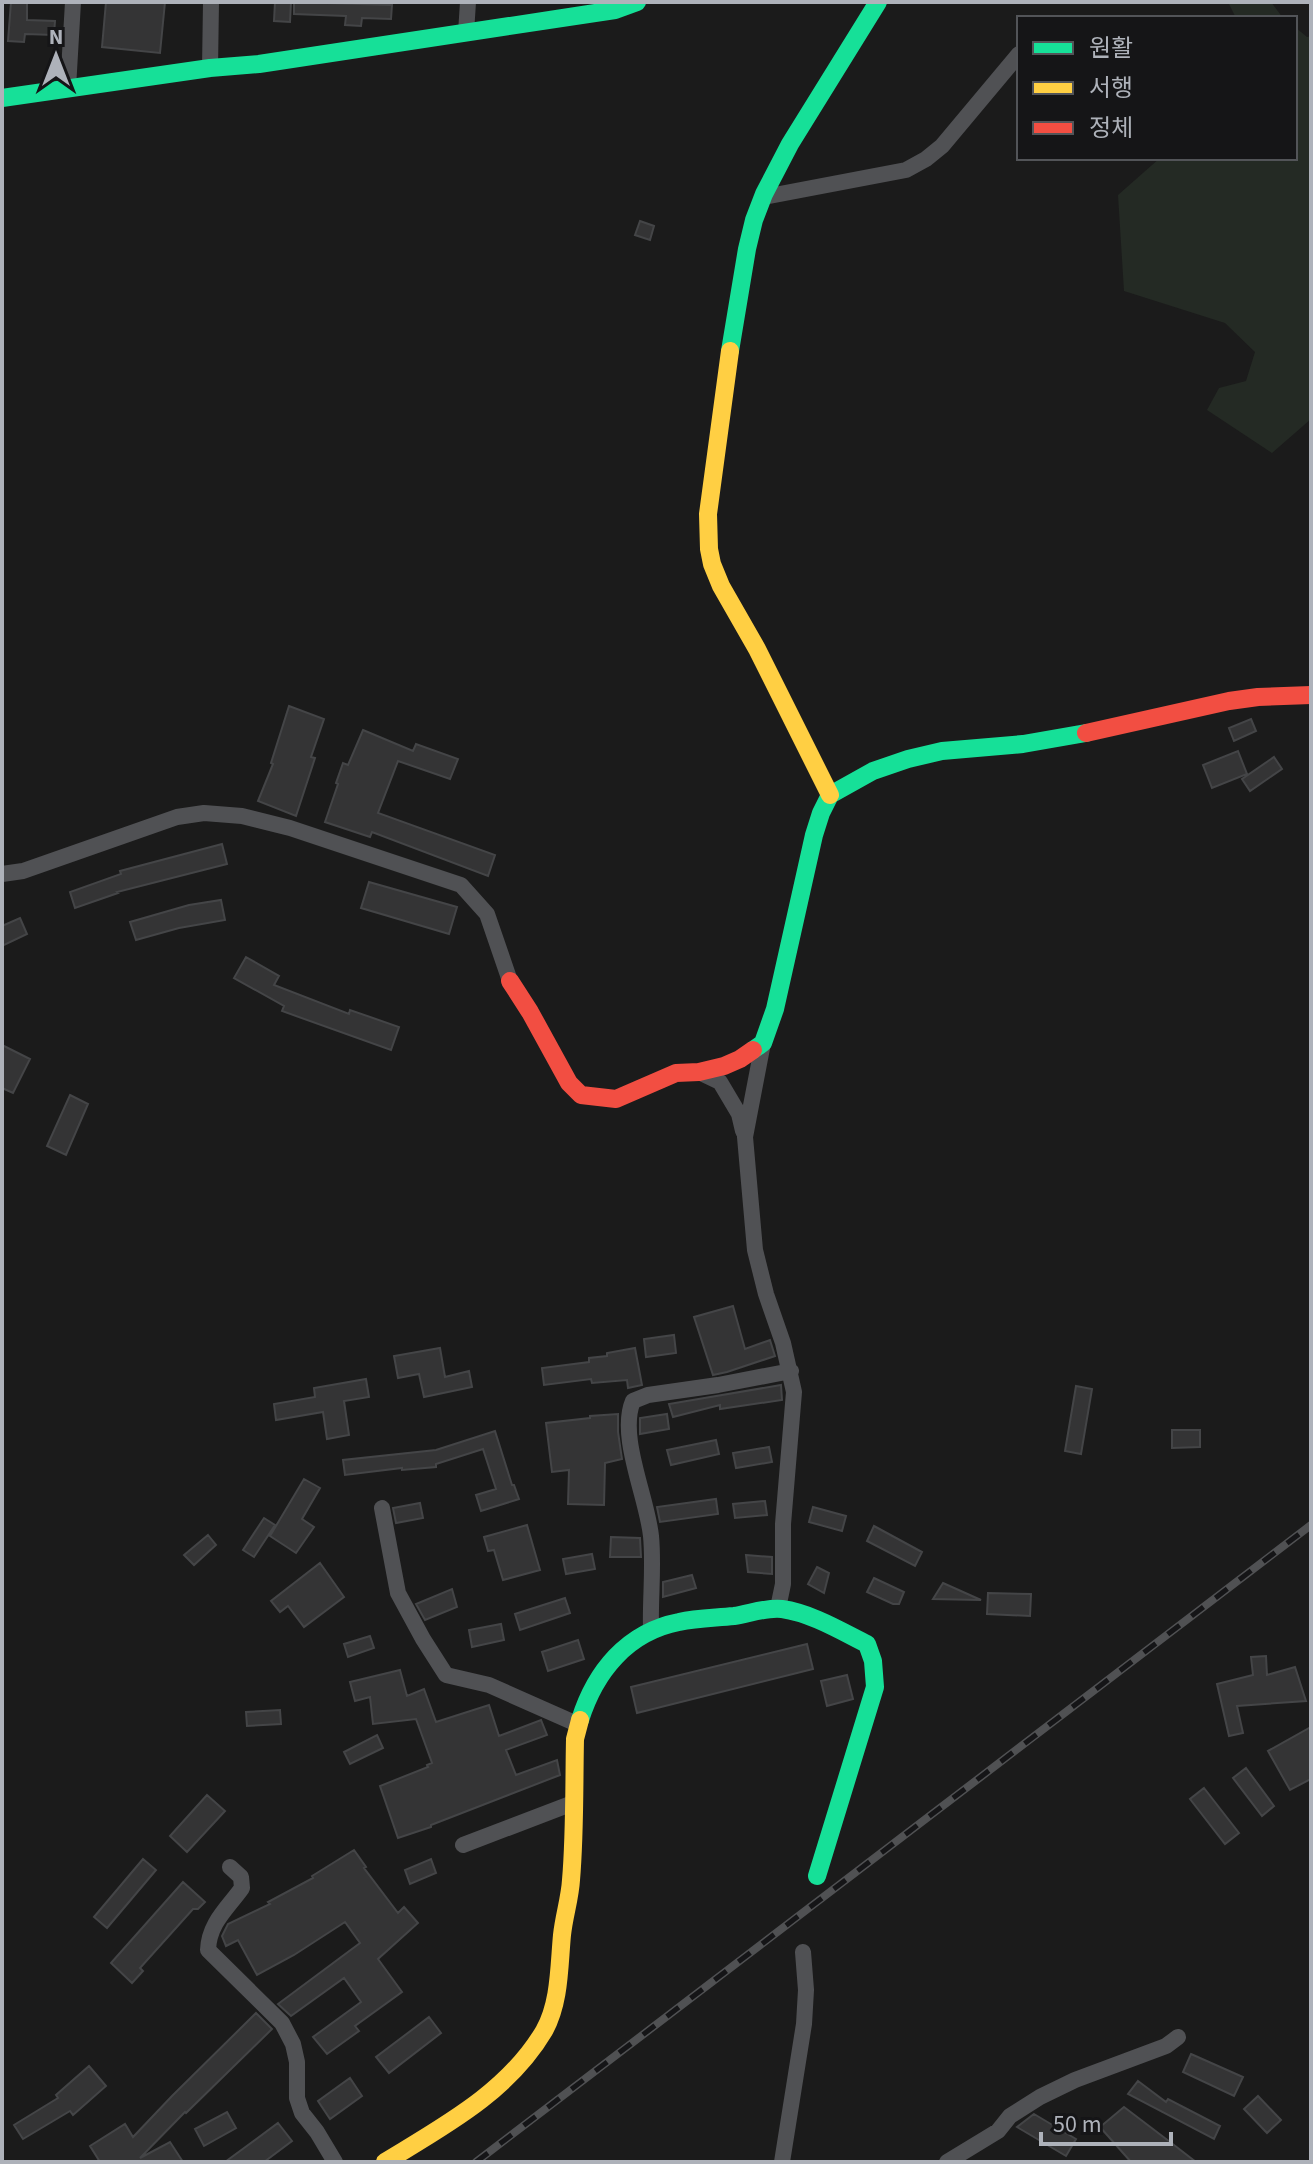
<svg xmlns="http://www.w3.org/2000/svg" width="1313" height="2164" font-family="'Source Sans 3','Noto Sans KR',sans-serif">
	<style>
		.green { fill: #242a24 }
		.building { fill: #343435; stroke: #444547; stroke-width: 2 }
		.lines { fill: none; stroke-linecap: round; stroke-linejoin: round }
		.street { stroke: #505154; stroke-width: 16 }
		.fast { stroke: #16e098; stroke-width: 18 }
		.slow { stroke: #ffcf43; stroke-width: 18 }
		.jam { stroke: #f24e42; stroke-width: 18 }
		.rail-casing { stroke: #505153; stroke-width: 8 }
		.rail { stroke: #151517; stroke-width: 5; stroke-dasharray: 15; stroke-linecap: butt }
	</style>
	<rect width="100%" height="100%" fill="#1b1b1b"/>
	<path class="green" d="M1228,2H1271L1283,18H1236Z
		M1295,27L1307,37L1311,36V419L1272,453L1207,410L1219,388L1246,381L1255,352L1225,323L1124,291L1118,195L1160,158H1295Z"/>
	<path class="building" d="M11,2H27V20L55,21L54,35L25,34L24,42L8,41Z
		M106,2H165L160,53L102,47Z
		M275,2H291L290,22L274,21Z
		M294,2L392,5L391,19L362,18L361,26L345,25L346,16L294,14Z
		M640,221L654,226L650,240L635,235Z
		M289,706L324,719L311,757L315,758L296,816L258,801L273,764L271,763Z
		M1251,719L1256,731L1234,741L1229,728Z
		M363,730L413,751L416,744L458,759L450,779L398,761L378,813L495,855L488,876L372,832L370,837L325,822L338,784L336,783L343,763L348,765Z
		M1238,751L1247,774L1212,788L1203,765Z
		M1274,757L1282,769L1250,791L1242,779Z
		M222,844L227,864L117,892L118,893L75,908L70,892L121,874L120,871Z
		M369,882L457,907L449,934L361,908Z
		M221,900L225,920L179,928L136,940L130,922L189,905Z
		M20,918L27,934L2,946V926Z
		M246,957L279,976L274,985L349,1014L350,1010L399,1027L391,1050L282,1011L284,1006L234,978Z
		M2,1045L30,1059L13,1093L2,1088Z
		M70,1095L88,1104L66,1155L47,1146Z
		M733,1306L745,1349L770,1340L775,1356L727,1372L713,1375L694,1317Z
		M674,1335L676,1353L646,1357L644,1339Z
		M440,1348L445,1377L469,1371L472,1387L424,1397L419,1374L398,1378L394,1356Z
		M635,1348L642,1385L628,1388L627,1380L592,1383L591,1379L544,1385L542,1368L589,1362V1358L607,1356V1353Z
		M366,1379L369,1397L344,1401L349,1435L327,1439L323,1412L276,1420L274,1404L315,1397L314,1388Z
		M781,1385L782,1400L720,1409V1405L673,1417L669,1404Z
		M1076,1386L1092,1389L1081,1454L1065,1451Z
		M618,1414V1432L622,1459L605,1463L604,1505L568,1504L569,1470L552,1472L546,1423L590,1418V1416Z
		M667,1414L669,1429L640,1434V1418Z
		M1172,1430H1200V1447L1172,1448Z
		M495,1431L512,1485H514L519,1499L481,1511L476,1495L496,1489L483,1449L436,1464V1467L402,1470V1468L345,1475L343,1460L436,1450Z
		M716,1440L719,1454L671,1465L667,1450Z
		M769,1447L772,1462L736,1468L733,1453Z
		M304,1479L320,1488L302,1519L314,1527L296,1553L270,1536Z
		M716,1499L718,1514L660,1522L657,1507Z
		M765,1501L767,1515L735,1518L733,1504Z
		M420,1503L423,1518L396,1523L393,1508Z
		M813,1507L846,1516L842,1531L809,1522Z
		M264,1518L275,1525L254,1557L243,1550Z
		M527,1525L540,1570L503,1580L494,1550L488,1551L484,1537Z
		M874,1526L922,1552L915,1566L867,1541Z
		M208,1535L216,1545L194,1565L184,1555Z
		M611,1537L640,1538L641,1557H610Z
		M592,1554L595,1569L566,1574L563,1559Z
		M746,1555L772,1557V1574L748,1572Z
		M320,1563L344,1597L304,1627L288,1606L280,1612L271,1601Z
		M817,1567L829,1573L824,1593L808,1584Z
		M692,1575L696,1588L663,1597V1582Z
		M874,1578L904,1592L899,1604H893L867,1592Z
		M943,1583L981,1600L933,1599Z
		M452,1589L457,1607L425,1620L416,1604Z
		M988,1593L1031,1594L1030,1616L987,1614Z
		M565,1598L570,1613L520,1630L515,1614Z
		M501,1624L504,1640L472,1647L469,1630Z
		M370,1636L374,1648L348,1657L344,1644Z
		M578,1640L584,1659L548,1671L542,1652Z
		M807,1644L813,1669L637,1713L631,1687Z
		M1266,1656L1267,1675L1295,1667L1306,1701L1237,1706L1243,1733L1229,1736L1217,1684L1253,1675L1251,1657Z
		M400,1670L407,1696L424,1689L436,1722L489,1705L499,1736L541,1720L547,1735L506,1750L516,1775L557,1760L560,1775L431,1825V1827L398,1838L380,1786L428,1767L427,1765L432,1763L416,1719L373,1724L370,1697L355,1701L350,1682Z
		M847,1675L853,1699L827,1706L821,1681Z
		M280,1710L281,1724L247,1726L246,1712Z
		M1311,1727V1779L1290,1790L1268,1751Z
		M377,1735L383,1748L350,1764L344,1752Z
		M1246,1768L1274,1806L1262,1816L1233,1778Z
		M1204,1788L1239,1833L1225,1844L1190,1799Z
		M207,1795L225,1811L187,1852L170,1836Z
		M354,1850L366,1867L364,1868L398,1913L404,1907L418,1923L378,1959L402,1992L355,2026L359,2031L327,2054L313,2037L361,2002L344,1978L291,2016L278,2004L360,1943L345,1922L294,1955L257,1975L238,1940L226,1946L222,1936L228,1924L270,1904L268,1902L313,1878L312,1876Z
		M143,1859L156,1870L107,1928L94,1917Z
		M431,1859L436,1873L410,1884L405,1870Z
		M183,1882L205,1902L198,1909H193L140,1968L143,1971L132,1983L111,1963Z
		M256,2013L272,2029L186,2113L185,2112L140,2158L170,2142L183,2162H100L90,2146L125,2124L133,2137L172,2096Z
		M429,2017L441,2033L389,2073L376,2057Z
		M1191,2054L1243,2077L1234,2096L1183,2072Z
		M89,2066L106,2086L73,2115L70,2111L23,2139L14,2125L58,2098L56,2095Z
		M350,2078L362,2096L330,2119L318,2101Z
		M1138,2081L1166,2102L1168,2099L1220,2126L1214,2139L1128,2094Z
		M1258,2096L1281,2120L1267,2133L1244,2109Z
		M1124,2107L1174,2145L1196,2162H1131L1100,2127Z
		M227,2112L236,2128L204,2146L195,2129Z
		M1034,2114L1076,2139L1066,2156L1017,2127Z
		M278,2123L292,2141L264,2162H225Z"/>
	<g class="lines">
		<path class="street" d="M466,33L468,2
			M210,68L211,2
			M68,88L73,2
			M764,197L906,170L926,159L942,146L1019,54
			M2,874L23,871L177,817L204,813L242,816L290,828L461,885L487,914L510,981
			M763,1043L745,1137L755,1250L766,1294L783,1343L794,1392L783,1524V1584L778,1608
			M699,1072L720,1082L739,1114L743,1131
			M382,1508L398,1593L423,1639L446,1675L489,1685L577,1724
			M651,1630C650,1599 654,1567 651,1536C647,1497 618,1436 633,1401L648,1395L718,1385L791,1371
			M463,1845L573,1803
			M230,1867L241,1877L242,1888C227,1909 209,1923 208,1950L282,2023L293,2044L297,2062V2098L302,2113L317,2132L335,2162
			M782,2162L804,2024L806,1990L803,1952
			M947,2162L998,2131L1010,2116L1040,2097L1075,2080L1166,2046L1178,2037"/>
		<path class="fast" d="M2,98L210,68L259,64L615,10L637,2
			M730,351L747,249L754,220L764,194L790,144L878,2
			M753,1050L763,1043L775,1009L814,835L821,813L830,795L873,771L908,759L942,751L1023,744L1086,733
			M580,1720C595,1672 627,1632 679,1622C697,1618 715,1618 734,1616C749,1614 766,1607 782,1609C811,1613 841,1631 867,1644L873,1661L875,1687L817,1876"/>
		<path class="slow" d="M730,351L708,514L709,549L712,564L721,586L757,649L830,795
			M385,2162C444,2126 508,2092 544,2031C560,2003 559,1966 562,1935C564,1916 570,1898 571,1880C575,1834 574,1786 575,1739L580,1720"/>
		<path class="jam" d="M1086,733L1229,701L1258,697L1311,695
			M510,981L530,1012L569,1083L581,1095L616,1099L676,1073L699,1072L724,1066L740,1059L753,1050"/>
		<g class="rail-casing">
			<path id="rail" d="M476,2162L1311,1525"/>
		</g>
		<use href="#rail" class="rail"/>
	</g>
	<rect width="1313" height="2164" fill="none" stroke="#aeb2ba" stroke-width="8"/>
	<rect x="1017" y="16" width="280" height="144" fill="#151517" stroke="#525458" stroke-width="2"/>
	<rect x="1033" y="42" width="40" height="12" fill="#16e098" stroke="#525458" stroke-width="2"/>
	<text x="1089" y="56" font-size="24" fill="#aeb2ba">원활</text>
	<rect x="1033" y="82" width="40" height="12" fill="#ffcf43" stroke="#525458" stroke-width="2"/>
	<text x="1089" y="96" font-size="24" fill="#aeb2ba">서행</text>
	<rect x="1033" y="122" width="40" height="12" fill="#f24e42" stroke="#525458" stroke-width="2"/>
	<text x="1089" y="136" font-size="24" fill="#aeb2ba">정체</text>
	<g transform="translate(56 56)" stroke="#151517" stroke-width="6" paint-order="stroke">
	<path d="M0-6L14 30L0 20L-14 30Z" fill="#aeb2ba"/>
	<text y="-12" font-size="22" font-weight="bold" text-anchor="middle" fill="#aeb2ba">N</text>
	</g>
	<path d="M1041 2132v12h130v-12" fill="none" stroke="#aeb2ba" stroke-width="4"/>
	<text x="1053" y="2132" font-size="24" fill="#aeb2ba" stroke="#151517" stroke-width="6" paint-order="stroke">50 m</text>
</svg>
